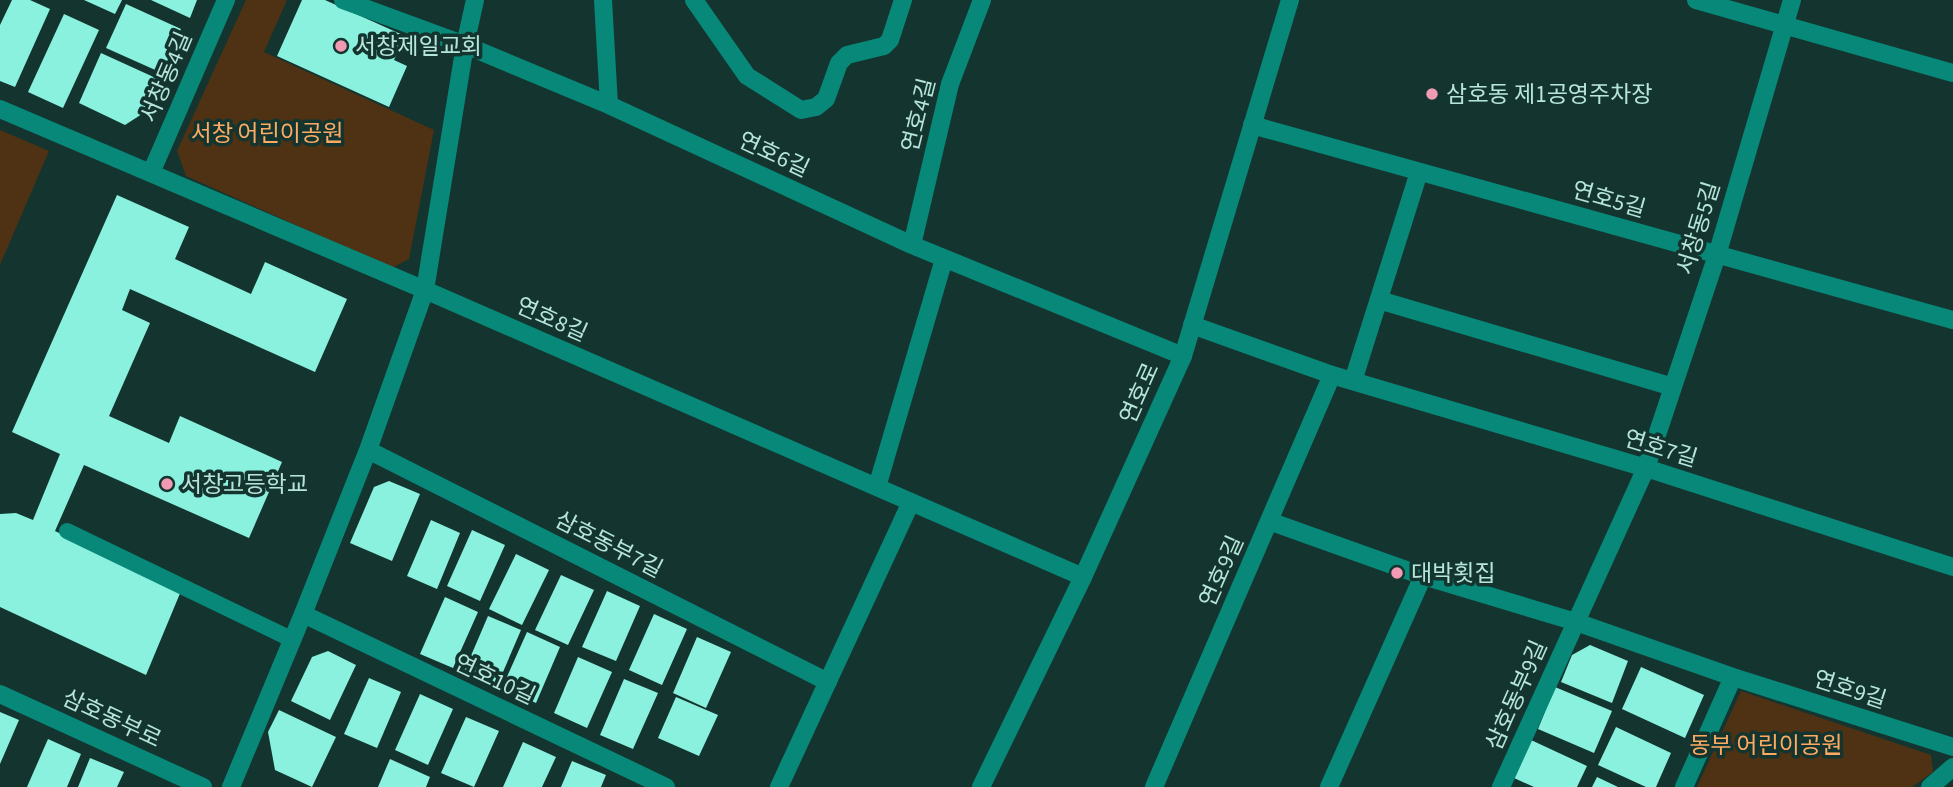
<svg xmlns="http://www.w3.org/2000/svg" width="1953" height="787" font-family="'Source Sans 3','Noto Sans KR',sans-serif">
	<style>
		.green { fill: #4f3114 }
		.building { fill: #89f1de }
		.lines { fill: none; stroke-linecap: round; stroke-linejoin: round }
		.service { stroke: #078878; stroke-width: 16 }
		.minor { stroke: #078878; stroke-width: 18 }
		.tertiary { stroke: #078878; stroke-width: 18 }
		.poi-dot { fill: #f19ab3; stroke: #14352f; stroke-width: 2.5 }
		.labels { text-anchor: middle; stroke-width: 7; stroke-linejoin: round; paint-order: stroke }
		.poi-label { font-size: 23px; fill: #b6e5db; stroke: #14352f; text-anchor: start }
		.street-label { font-size: 23px; fill: #b6e5db; stroke: #14352f }
		.park-label { font-size: 23px; fill: #fdab63; stroke: #14352f }
	</style>
	<rect width="100%" height="100%" fill="#14352f"/>
	<path class="green" d="M246,0H287L264,52L434,130L409,259L392,268L186,176L177,151Z
		M0,130L49,151L0,265Z
		M1741,691L1931,755L1933,772L1912,787H1697Z"/>
	<path class="building" d="M12,0H30L50,9L15,87L0,81V25Z
		M84,0H122L115,14Z
		M151,0H197L190,18Z
		M302,0H325L405,36L394,60L407,66L389,107L277,56Z
		M126,4L181,29L162,73L106,48Z
		M64,14L99,30L63,108L28,92Z
		M101,53L158,79L142,114L125,125L79,103Z
		M117,195L189,227L175,259L251,294L265,262L347,299L315,372L130,289L122,310L150,323L109,416L169,443L180,416L282,462L249,538L84,465L55,531L181,591L146,675L0,607V514L16,513L33,520L60,454L12,432Z
		M389,481L420,494L392,561L350,543L374,487Z
		M431,520L460,533L437,589L407,576Z
		M472,530L505,545L480,601L447,586Z
		M516,554L549,570L522,625L489,609Z
		M561,575L594,590L568,645L535,630Z
		M607,591L640,606L616,661L582,647Z
		M445,597L478,612L453,668L420,654Z
		M654,614L687,629L662,685L629,670Z
		M488,616L521,630L497,686L464,672Z
		M527,632L560,647L536,703L502,688Z
		M697,637L731,652L706,708L673,693Z
		M1590,645L1628,661L1612,703L1561,682L1572,655Z
		M328,651L356,665L330,720L291,701L312,657Z
		M578,657L612,672L587,728L554,713Z
		M1641,667L1704,695L1685,738L1622,709Z
		M369,678L401,692L377,748L344,734Z
		M624,679L658,693L633,749L600,735Z
		M1555,687L1612,711L1594,753L1538,729Z
		M420,694L453,709L428,765L395,750Z
		M676,697L718,715L699,756L658,738Z
		M279,710L336,737L312,787L275,770L268,732Z
		M0,712L19,720L0,764Z
		M466,717L499,731L474,787L441,773Z
		M1616,727L1671,753L1656,787H1646L1598,765Z
		M48,739L81,754L67,787H27Z
		M1531,740L1587,766L1577,787H1534L1514,778Z
		M523,742L556,757L542,787H503Z
		M90,758L124,772L117,787H78Z
		M390,759L430,777L426,787H378Z
		M572,761L606,775L601,787H561Z
		M1597,777L1618,787H1592Z"/>
	<g class="lines">
		<path class="service" d="M67,531L291,639"/>
		<path class="minor" d="M343,0L465,45L609,105L912,245L1183,356
			M603,0L609,105
			M694,0L747,76L801,110L816,107L826,99L839,63L847,55L884,46L890,40L903,0
			M1696,0L1953,73
			M0,109L425,290L1083,577
			M1252,125L1953,320
			M151,173L226,0
			M912,245L950,84L982,0
			M1379,300L1673,387
			M1192,325L1332,375L1646,468L1953,567
			M1353,381L1419,172
			M368,450L828,682
			M877,487L944,259
			M1269,521L1423,576L1576,622L1733,677L1953,747
			M303,614L666,787
			M231,787L303,614L368,450L425,290L465,45L475,0
			M779,787L911,502
			M1154,787L1332,375
			M1329,787L1423,576
			M1501,787L1646,468L1717,255L1792,0
			M1684,787L1733,677
			M1930,787L1953,767"/>
		<path class="tertiary" d="M0,694L203,787
			M981,787L1083,577L1183,356L1290,0"/>
	</g>
	<g class="poi-dot">
		<circle cx="341" cy="46" r="7"/>
		<circle cx="1432" cy="94" r="7"/>
		<circle cx="167" cy="484" r="7"/>
		<circle cx="1397" cy="573" r="7"/>
	</g>
	<g class="labels">
		<g class="poi-label">
			<text x="355" y="54">서창제일교회</text>
			<text x="1446" y="102">삼호동 제1공영주차장</text>
			<text x="181" y="492">서창고등학교</text>
			<text x="1411" y="581">대박횟집</text>
		</g>
		<g class="street-label">
			<text transform="translate(166 77) rotate(-67)" y="8">서창동4길</text>
			<text transform="translate(918 115) rotate(-76)" y="8">연호4길</text>
			<text transform="translate(774 154) rotate(25)" y="8">연호6길</text>
			<text transform="translate(1609 199) rotate(16)" y="8">연호5길</text>
			<text transform="translate(1698 228) rotate(-73)" y="8">서창동5길</text>
			<text transform="translate(552 319) rotate(24)" y="8">연호8길</text>
			<text transform="translate(1139 393) rotate(-66)" y="8">연호로</text>
			<text transform="translate(1661 448) rotate(17)" y="8">연호7길</text>
			<text transform="translate(609 544) rotate(27)" y="8">삼호동부7길</text>
			<text transform="translate(1221 571) rotate(-66)" y="8">연호9길</text>
			<text transform="translate(495 679) rotate(25)" y="8">연호10길</text>
			<text transform="translate(1850 689) rotate(18)" y="8">연호9길</text>
			<text transform="translate(1516 695) rotate(-66)" y="8">삼호동부9길</text>
			<text transform="translate(112 718) rotate(25)" y="8">삼호동부로</text>
		</g>
		<g class="park-label">
			<text x="267" y="141">서창 어린이공원</text>
			<text x="1766" y="753">동부 어린이공원</text>
		</g>
	</g>
</svg>
